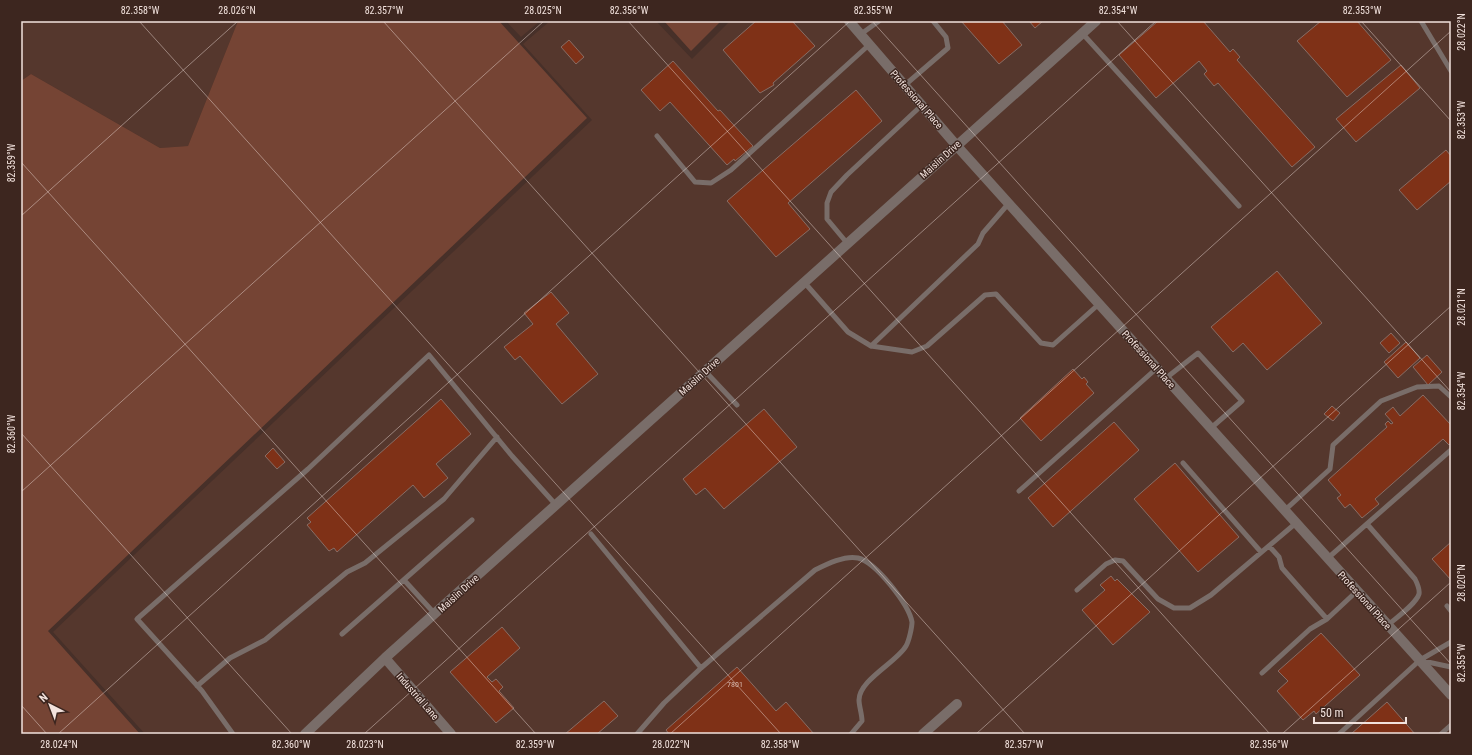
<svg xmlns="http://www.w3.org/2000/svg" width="1472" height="755" font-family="'Roboto Condensed',sans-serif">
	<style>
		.built { fill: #55372d }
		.green { fill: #754434 }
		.building { fill: #7f3117; stroke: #886d65 }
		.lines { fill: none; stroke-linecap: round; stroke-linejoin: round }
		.service { stroke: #796d69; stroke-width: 5 }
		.minor { stroke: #796d69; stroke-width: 10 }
		.ticks { fill: none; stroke: #f2e2dd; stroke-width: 1; stroke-opacity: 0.45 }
		.labels { text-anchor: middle; stroke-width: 3; stroke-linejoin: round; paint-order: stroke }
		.number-label { font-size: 8px; fill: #d5b6ac }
		.street-label { font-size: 10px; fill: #f2e2dd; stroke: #3d261f }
		.neatline { fill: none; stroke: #f2e2dd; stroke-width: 1.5 }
		.ticks-label { font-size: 10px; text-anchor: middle; fill: #f2e2dd }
	</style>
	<rect width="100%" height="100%" fill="#473029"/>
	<path class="built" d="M21,21H238L188,146L160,148L31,74L21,81Z
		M506,21H540L521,37Z
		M550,21H656L692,59L730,21H1451V734H145L53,632L592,120L523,44Z"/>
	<path class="green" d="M238,21H499L587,118L48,631L140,734H21V81L31,74L160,148L188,146Z
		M664,21H721L691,51Z"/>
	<path class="building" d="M756,21H792L815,46L773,83L774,85L760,93L723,50Z
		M961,21H1002L1022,45L999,64Z
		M1029,21H1043L1035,28Z
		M1158,21H1203L1230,52L1233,49L1240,57L1237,60L1315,147L1292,167L1218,83L1214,86L1204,74L1207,71L1199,61L1156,98L1119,55Z
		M1321,21H1357L1391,60L1347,97L1297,41Z
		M569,40L584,57L576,64L561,47Z
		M673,61L718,111L720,110L753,146L735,161L734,159L727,165L670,102L660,111L641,90Z
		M1401,65L1420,88L1356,142L1336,119Z
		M856,90L882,121L788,203L810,229L776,257L727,201Z
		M1446,150L1451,156V181L1417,210L1399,190Z
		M1277,271L1322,323L1267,370L1243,343L1233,352L1211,327Z
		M551,292L569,313L556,324L598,374L562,404L520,356L515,360L504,347L533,324L524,313Z
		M1391,333L1400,343L1389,353L1380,343Z
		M1406,342L1420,358L1398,378L1384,362Z
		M1427,355L1442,372L1428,385L1413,367Z
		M1073,369L1082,379L1084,377L1088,382L1086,384L1094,393L1041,441L1020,418Z
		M1423,395L1451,425V443L1449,445L1443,439L1375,499L1379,504L1362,518L1350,504L1345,508L1337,498L1341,495L1328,480L1387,427L1385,424L1388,421L1391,424L1393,423L1385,414L1393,407L1400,416Z
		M441,399L471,434L436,464L448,478L424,498L413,485L337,552L334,548L329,551L307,525L311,522L307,518Z
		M1332,406L1340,413L1333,421L1324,414Z
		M764,409L797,447L724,509L705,488L696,495L683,479Z
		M1114,422L1139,450L1053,527L1028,498Z
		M273,448L285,462L277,469L265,456Z
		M1175,463L1239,537L1198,572L1134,499Z
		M1451,542V580L1432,559Z
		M1111,576L1115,581L1117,579L1150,612L1113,645L1082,610L1105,590L1100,585Z
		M502,627L520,648L487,677L492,682L496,679L503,687L499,691L514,708L496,723L450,672Z
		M1321,633L1360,675L1316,714L1314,711L1303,720L1277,691L1288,681L1278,671Z
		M737,667L776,711L786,702L814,734H669L666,730Z
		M604,701L618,716L597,734H565Z
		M1387,702L1415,734H1351Z"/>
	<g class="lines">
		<path class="service" d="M1421,21L1451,71
			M1082,33L1239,206
			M861,34L879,21
			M905,85L948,48L946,37L933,21
			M657,136L695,182L711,183L731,170L870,44
			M847,243L827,219V203L831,192L847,175L922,105
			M804,282L848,332L871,346L912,352L927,346L985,295L996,294L1041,343L1053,345L1099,304
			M871,346L978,244L983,233L1009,203
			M705,371L737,405
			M1166,378L1198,353L1242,401L1211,428
			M1183,463L1261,552
			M1019,491L1157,368
			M1285,510L1330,469L1333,445L1381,401L1417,387L1439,386L1451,397
			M1367,524L1415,579C1417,583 1420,589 1419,594C1416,604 1396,618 1388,625
			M591,534L701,668
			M1269,546L1279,557L1282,568L1327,619
			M1328,558L1451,450
			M404,580L435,614
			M1077,590L1106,564L1115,560L1123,561L1158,599L1174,608H1190L1211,595L1296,523
			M1447,606L1451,611
			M342,634L472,520
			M1423,661L1451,667
			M1262,673L1310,629L1327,619L1357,591
			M197,686L230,658L265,640L347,572L365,563L444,499L497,437
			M233,734L202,691L137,619L308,469L429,355L512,456L556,505
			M637,734L664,703L701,668L815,570C827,564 845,555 858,558C876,562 909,605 912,622C912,627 909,641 906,646C897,662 859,680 859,700C859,706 862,714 862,721L851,734
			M1339,734L1420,660L1451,642
			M1441,734L1451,725"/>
		<path class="minor" d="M849,21L956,145L1451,695
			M385,658L451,734
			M305,734L385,658L1096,21
			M923,734L957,704"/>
	</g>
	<path class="ticks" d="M139,21L781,734M383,21L1025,734M628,21L1270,734M872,21L1451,664M1117,21L1451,392M1361,21L1451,121M21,162L536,734M21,216L238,21M21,433L292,734M21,492L544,21M21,705L47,734M58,734L850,21M364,734L1156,21M670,734L1451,31M976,734L1451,306M1282,734L1451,582"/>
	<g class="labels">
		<g class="number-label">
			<text x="735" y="687">7801</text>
		</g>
		<g class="street-label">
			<text transform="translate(917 99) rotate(49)" y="4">Professional Place</text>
			<text transform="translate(940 159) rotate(-42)" y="4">Maislin Drive</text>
			<text transform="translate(1149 359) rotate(48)" y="4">Professional Place</text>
			<text transform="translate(699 376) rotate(-42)" y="4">Maislin Drive</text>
			<text transform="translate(458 593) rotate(-42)" y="4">Maislin Drive</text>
			<text transform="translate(1365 600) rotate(48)" y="4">Professional Place</text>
			<text transform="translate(418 696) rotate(49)" y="4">Industrial Lane</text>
		</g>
	</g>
	<rect width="1472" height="755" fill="none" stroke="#3d261f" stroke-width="44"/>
	<g transform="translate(50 705) rotate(318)" stroke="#3d261f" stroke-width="3" paint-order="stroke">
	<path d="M0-3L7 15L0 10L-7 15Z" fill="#f2e2dd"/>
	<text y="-6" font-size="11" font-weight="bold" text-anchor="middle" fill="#f2e2dd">N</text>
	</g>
	<path d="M1314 717v6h92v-6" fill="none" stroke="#f2e2dd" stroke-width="2"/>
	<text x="1320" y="717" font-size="12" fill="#f2e2dd" stroke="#3d261f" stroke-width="3" paint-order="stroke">50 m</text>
	<rect x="22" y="22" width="1428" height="711" class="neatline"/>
	<g class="ticks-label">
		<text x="140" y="14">82.358°W</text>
		<text x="237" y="14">28.026°N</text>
		<text x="384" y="14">82.357°W</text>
		<text x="543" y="14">28.025°N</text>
		<text x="629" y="14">82.356°W</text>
		<text x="873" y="14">82.355°W</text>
		<text x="1118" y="14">82.354°W</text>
		<text x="1362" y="14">82.353°W</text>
		<text transform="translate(1461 32) rotate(-90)" y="4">28.022°N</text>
		<text transform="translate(1461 120) rotate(-90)" y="4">82.353°W</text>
		<text transform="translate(11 163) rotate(-90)" y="4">82.359°W</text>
		<text transform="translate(1461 307) rotate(-90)" y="4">28.021°N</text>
		<text transform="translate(1461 391) rotate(-90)" y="4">82.354°W</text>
		<text transform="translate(11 434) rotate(-90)" y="4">82.360°W</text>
		<text transform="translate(1461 583) rotate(-90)" y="4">28.020°N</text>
		<text transform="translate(1461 663) rotate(-90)" y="4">82.355°W</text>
		<text x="59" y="748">28.024°N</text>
		<text x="291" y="748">82.360°W</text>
		<text x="365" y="748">28.023°N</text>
		<text x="535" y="748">82.359°W</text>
		<text x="671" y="748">28.022°N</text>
		<text x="780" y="748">82.358°W</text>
		<text x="1024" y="748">82.357°W</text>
		<text x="1269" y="748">82.356°W</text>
	</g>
</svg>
